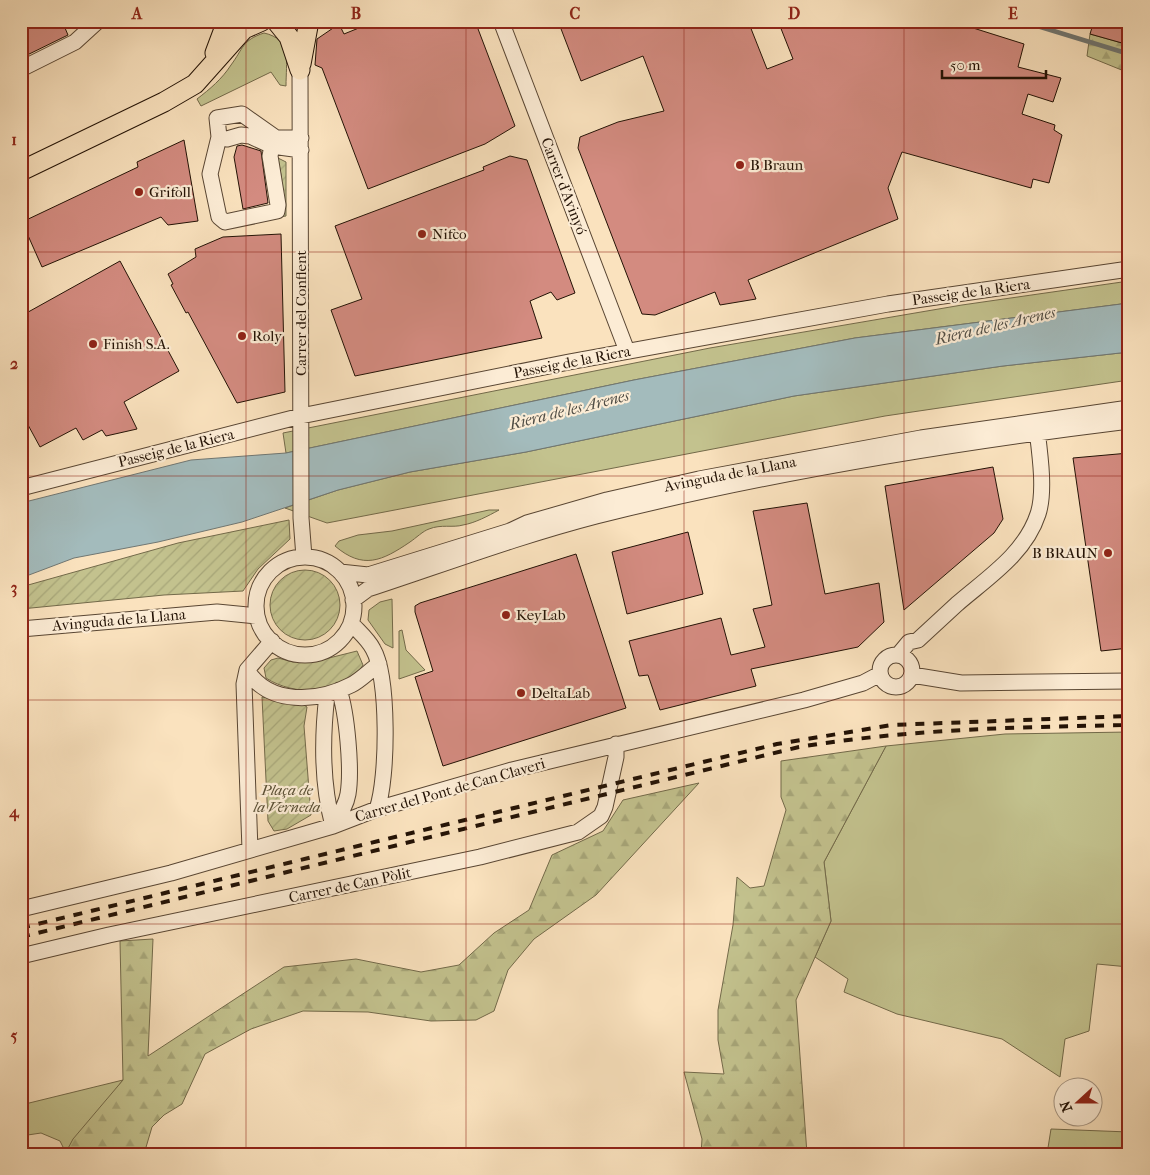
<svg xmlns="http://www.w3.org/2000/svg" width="1150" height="1175" font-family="'IM FELL French Canon',serif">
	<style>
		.grass { fill: #c3c28e; stroke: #736a4a }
		.forest { fill: url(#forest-firs); stroke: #736a4a }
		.garden { fill: url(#garden-furrows); stroke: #736a4a }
		.water { fill: #a3bbbc; stroke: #707773 }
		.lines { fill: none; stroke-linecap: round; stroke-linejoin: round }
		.stream { stroke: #707773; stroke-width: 4.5 }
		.building { fill: #d38b80; stroke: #231205 }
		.minor-casing { stroke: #594633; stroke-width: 17 }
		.major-casing { stroke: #231205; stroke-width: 21 }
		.minor { stroke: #fcecd5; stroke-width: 15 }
		.major { stroke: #fae2be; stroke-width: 19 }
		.rail { stroke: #231205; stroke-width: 4; stroke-dasharray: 9 9; stroke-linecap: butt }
		.grid { fill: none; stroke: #8f2418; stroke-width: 1; stroke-opacity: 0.55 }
		.poi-dot { fill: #8f2418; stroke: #fcecd5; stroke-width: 2 }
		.labels { text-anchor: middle; stroke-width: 4.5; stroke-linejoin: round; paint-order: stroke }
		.poi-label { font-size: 15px; fill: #231205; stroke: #fcecd5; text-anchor: start }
		.street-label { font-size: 15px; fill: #231205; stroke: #fcecd5 }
		.park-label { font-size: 15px; font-style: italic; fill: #5b5035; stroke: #fcecd5 }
		.water-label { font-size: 16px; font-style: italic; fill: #504d45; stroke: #fcecd5 }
		.neatline { fill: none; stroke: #8f2418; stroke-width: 2 }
		.grid-label { font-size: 16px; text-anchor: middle; font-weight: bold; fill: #8f2418 }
	</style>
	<defs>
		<pattern id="forest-firs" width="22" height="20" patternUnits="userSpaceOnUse" patternTransform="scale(1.25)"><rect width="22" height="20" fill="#c3c28e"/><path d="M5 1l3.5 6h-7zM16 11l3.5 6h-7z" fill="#a7a679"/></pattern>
		<pattern id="garden-furrows" width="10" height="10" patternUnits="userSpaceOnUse" patternTransform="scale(1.25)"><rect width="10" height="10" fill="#c3c28e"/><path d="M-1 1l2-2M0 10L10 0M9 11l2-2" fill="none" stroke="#a7a679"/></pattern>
	</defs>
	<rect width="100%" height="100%" fill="#fae2be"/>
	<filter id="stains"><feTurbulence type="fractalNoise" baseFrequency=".004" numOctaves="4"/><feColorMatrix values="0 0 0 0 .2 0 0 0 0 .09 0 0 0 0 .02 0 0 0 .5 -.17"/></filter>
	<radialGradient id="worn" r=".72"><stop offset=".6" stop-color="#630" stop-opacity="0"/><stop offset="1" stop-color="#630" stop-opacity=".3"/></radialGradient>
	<path class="grass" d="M264,33C292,39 286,62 286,86L280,85L271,72L201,106L197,99C210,89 222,79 231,65C243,49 242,40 264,33Z
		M1129,281V303L855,338L634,380L286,453L283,433L710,348L962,305Z
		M1129,352V380L885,416L327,523L285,508L338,490L410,472L526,452L794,396L1003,366Z
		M489,510H499C488,516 475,523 463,525C453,528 441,524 429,529C423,531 416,538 410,542C382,561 363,570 335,546L339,541L358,535L392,531Z
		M392,599L393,648L385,644L368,620L369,610L380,602Z
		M402,630L406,650L425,670L399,679V631Z
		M1129,732V967L1097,964L1089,1031L1065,1039L1060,1077L1002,1039L897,1014L844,992L848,979L815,957L831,921L824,862L886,746L1005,734Z
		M123,1080L66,1153L60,1141L41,1133L21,1136V1105Z
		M1051,1129L1129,1132V1154H1047Z"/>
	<path class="forest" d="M1090,34L1129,45V73L1087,56Z
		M886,746L824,862L831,921L796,1000L807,1154H701L702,1139L684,1072L724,1074L718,1040V1010L733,925L737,877L750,888L764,886L786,810L781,797V761Z
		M699,783L596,895L534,939L508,970L494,1011L476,1020L431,1021L368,1012L303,1011L251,1029L205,1054L182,1104L164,1115L152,1127L144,1154H65L73,1139L123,1080L120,941L153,939L148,1056L284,967L356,959L421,972L459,965L494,933L529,910L552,855L603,831L623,800Z"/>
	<path class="garden" d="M278,158L286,162V216L280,217L281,175Z
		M289,520L290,539L258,569L243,591L164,595L21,609V587L178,543Z
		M270 605a35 35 0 1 1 70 0a35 35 0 1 1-70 0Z
		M357,651L363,665C345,697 293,696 266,678L264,668L271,660L278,658L293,662L321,660Z
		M262,697L301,703L307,707L304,726L311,815L287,829L274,831L268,821Z"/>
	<path class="water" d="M1129,303V352L1003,366L794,396L526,452L410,472L338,490L242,522L158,542L74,558L21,578V503L191,460L286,453L634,380L855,338Z"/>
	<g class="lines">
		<path class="stream" d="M1021,21L1129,54"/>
	</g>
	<path class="building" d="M21,21H62L68,35L21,58Z
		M376,21H475L515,126L485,144L368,189L322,68L315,65L317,39L339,24L344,34Z
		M558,21H748L767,69L793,59L778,21H951L1024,44L1018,67L1061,78L1053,102L1028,94L1022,114L1055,125L1054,130L1062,135L1049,183L1033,179L1031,188L902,152L888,188L898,219L748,280L756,299L720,305L715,292L655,315L642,314L578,148L580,137L618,122L664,111L643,56L581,81Z
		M1094,21H1129V34L1125,33L1122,43L1090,34Z
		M184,140L198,221L168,225L161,217L42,267L22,222L138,167L137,162Z
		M242,145L261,151L268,203L243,209L234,157L237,146Z
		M510,156L527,160L575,293L557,300L551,292L530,301L542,338L355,376L331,310L362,299L335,226L484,170L483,167Z
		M281,234L285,392L237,403L188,312L186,313L171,285L173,284L168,274L196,257L195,249L223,237Z
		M120,261L179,371L124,402L137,429L106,436L102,430L83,440L76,428L40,447L21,412V316Z
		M1129,453V648L1101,651L1073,458Z
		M993,467L1003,519L994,533L904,610L885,486Z
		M807,503L825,594L879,583L884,622L858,647L751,669L756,686L660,710L648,675L639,676L629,641L721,618L731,655L765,647L753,609L772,605L753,511Z
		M688,532L703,594L627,614L612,552Z
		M576,554L626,708L443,766L415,677L433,671L415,612V606L420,603Z"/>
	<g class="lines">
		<g class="minor-casing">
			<path id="minor" d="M501,21L627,351
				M21,69L75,42L98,21
				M300,70L301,518L304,557
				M219,137L210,174L219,217L225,222L277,211L278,205L270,156L272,146
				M301,138H276L242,114L217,118L219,137L227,139L241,135L250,136L272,146L301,150
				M21,488L301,416L569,362L888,304L1129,269
				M256 606a49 49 0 1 1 98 0a49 49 0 1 1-98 0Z
				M340,572L368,575L510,531L527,523L607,500L699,479L921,438L1129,408
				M353,600L368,589C444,564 519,536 596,516C771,472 950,443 1129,421
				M351,623C358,631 368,639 373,649C389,676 388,779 377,809
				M21,629L217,612L257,616
				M899,654L909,642L918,640C931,628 944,616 957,604C987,578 1025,554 1038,514C1046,490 1039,448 1036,422
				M880 671a16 16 0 1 1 32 0a16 16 0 1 1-32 0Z
				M247,670C269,706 318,702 351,685C361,680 370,670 379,664
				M912,675L961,683L1129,681
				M327,695C322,737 322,785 333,826C339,816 346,806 348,794C352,770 347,713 339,690
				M250,850L244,684L247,670L272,641
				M21,909L171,873L333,826L377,809L512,770L804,700L863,683L880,674
				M21,956L109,935L480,857L578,832L601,816L605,807L616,757V744"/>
		</g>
		<g class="major-casing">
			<path id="major" d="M276,21L289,37L300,70
				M215,53L227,21
				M301,64L309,21
				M21,171L164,102L195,84L244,29L262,21"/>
		</g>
		<use href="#minor" class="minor"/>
		<use href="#major" class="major"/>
		<path class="rail" d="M21,928L777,744L892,725L1129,716
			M21,937L799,747C909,729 1018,727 1129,725"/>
	</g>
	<path class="grid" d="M246,21V1154M466,21V1154M684,21V1154M904,21V1154M21,252H1129M21,476H1129M21,700H1129M21,924H1129"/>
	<g class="poi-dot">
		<circle cx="740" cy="165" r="5"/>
		<circle cx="139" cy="192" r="5"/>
		<circle cx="422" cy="234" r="5"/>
		<circle cx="242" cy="336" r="5"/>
		<circle cx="93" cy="344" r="5"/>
		<circle cx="1108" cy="553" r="5"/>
		<circle cx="506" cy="615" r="5"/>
		<circle cx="521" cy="693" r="5"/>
	</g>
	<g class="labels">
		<g class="poi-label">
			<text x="750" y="170">B Braun</text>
			<text x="149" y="197">Grifoll</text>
			<text x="432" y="239">Nifco</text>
			<text x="252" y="341">Roly</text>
			<text x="103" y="349">Finish S.A.</text>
			<text x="1098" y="558" text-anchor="end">B BRAUN</text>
			<text x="516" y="620">KeyLab</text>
			<text x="531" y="698">DeltaLab</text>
		</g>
		<g class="street-label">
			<text transform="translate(564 186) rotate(69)" y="5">Carrer d'Avinyó</text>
			<text transform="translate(971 292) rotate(-8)" y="5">Passeig de la Riera</text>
			<text transform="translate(301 313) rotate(-90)" y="5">Carrer del Conflent</text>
			<text transform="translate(572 362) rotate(-11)" y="5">Passeig de la Riera</text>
			<text transform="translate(176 448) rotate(-14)" y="5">Passeig de la Riera</text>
			<text transform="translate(730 474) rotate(-11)" y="5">Avinguda de la Llana</text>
			<text transform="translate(119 620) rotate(-5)" y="5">Avinguda de la Llana</text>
			<text transform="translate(450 790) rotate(-16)" y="5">Carrer del Pont de Can Claveri</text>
			<text transform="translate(350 885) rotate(-12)" y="5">Carrer de Can Pòlit</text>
		</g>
		<g class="park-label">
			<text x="287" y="795">Plaça de<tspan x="287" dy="17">la Verneda</tspan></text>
		</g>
		<g class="water-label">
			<text transform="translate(995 325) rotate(-13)" y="6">Riera de les Arenes</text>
			<text transform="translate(569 409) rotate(-14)" y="6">Riera de les Arenes</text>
		</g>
	</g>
	<rect width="1150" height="1175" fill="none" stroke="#fae2be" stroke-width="55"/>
	<g transform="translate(1078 1102) rotate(249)"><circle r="24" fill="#fcecd5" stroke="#a59582"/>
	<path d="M0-4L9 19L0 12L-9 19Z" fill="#8f2418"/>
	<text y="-8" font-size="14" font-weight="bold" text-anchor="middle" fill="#231205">N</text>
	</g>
	<path d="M942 70v8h104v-8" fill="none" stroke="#231205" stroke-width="2.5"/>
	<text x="950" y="70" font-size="15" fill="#231205" stroke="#fcecd5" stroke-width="4" paint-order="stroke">50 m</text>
	<rect x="28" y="28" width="1094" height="1120" class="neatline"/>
	<g class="grid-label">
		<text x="137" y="19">A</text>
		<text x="356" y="19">B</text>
		<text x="575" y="19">C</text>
		<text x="794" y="19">D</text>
		<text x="1013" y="19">E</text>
		<text x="14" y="145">1</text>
		<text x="14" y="369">2</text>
		<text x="14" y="593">3</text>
		<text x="14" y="817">4</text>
		<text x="14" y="1041">5</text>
	</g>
	<rect width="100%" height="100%" filter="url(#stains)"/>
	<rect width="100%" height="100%" fill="url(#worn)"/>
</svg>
